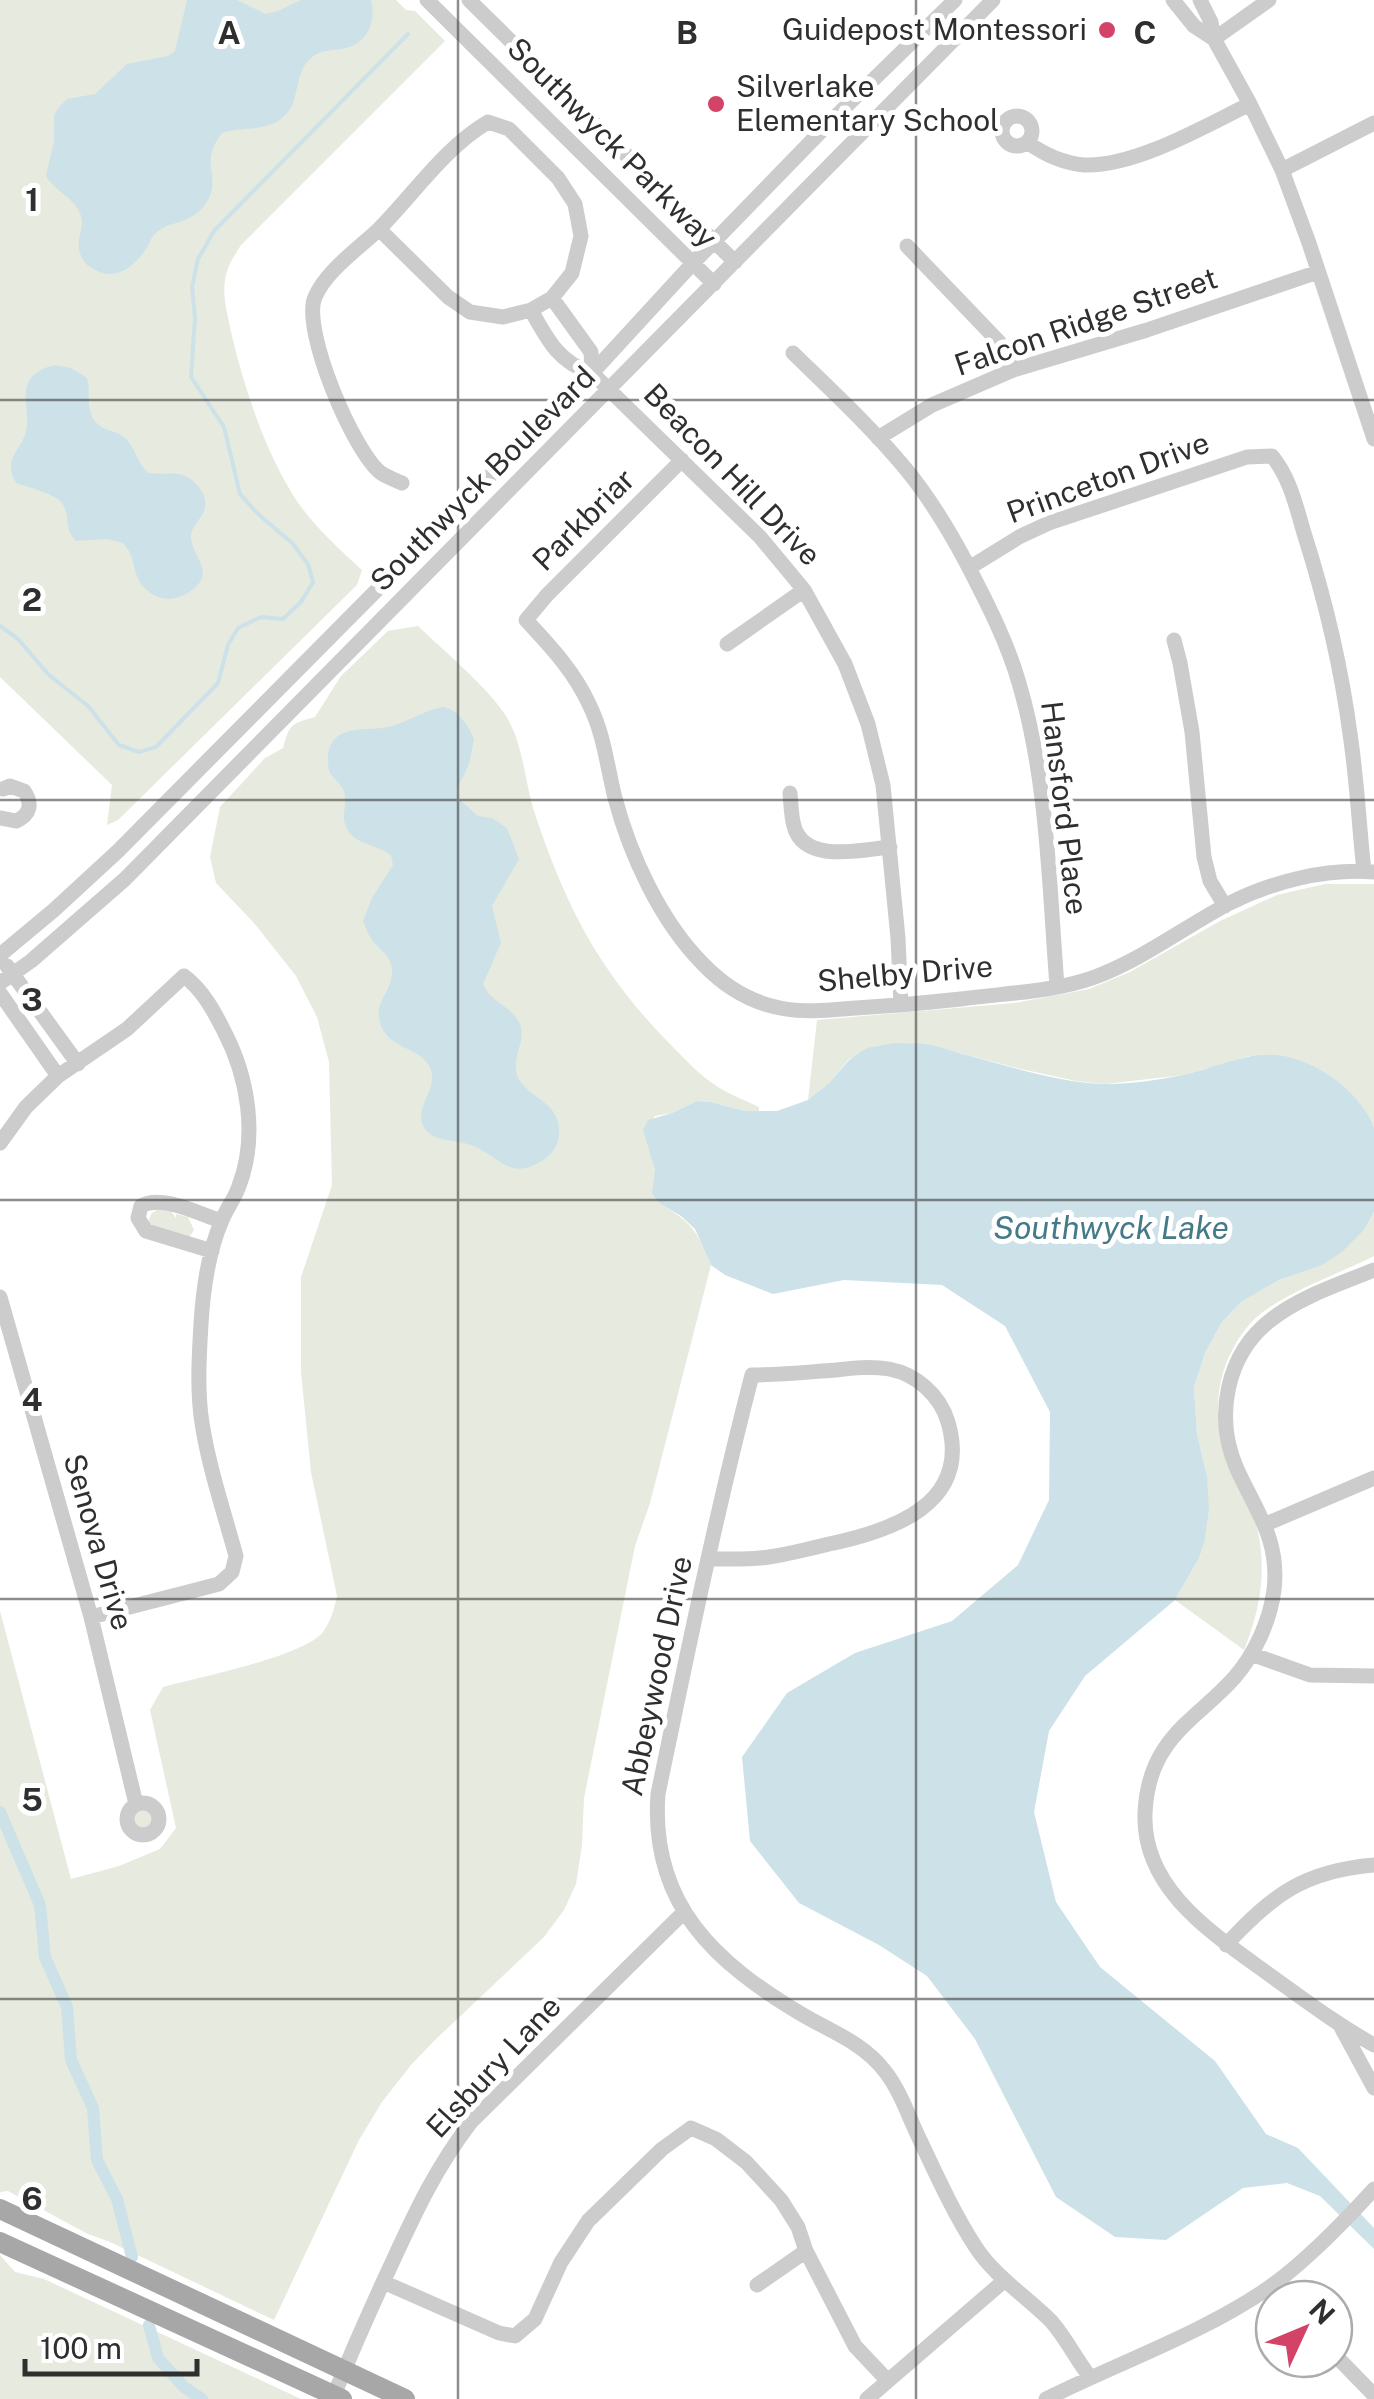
<svg xmlns="http://www.w3.org/2000/svg" width="1374" height="2399" font-family="'Public Sans',sans-serif">
	<style>
		.green { fill: #e7eade }
		.water { fill: #cce2e8 }
		.lines { fill: none; stroke-linecap: round; stroke-linejoin: round }
		.stream { stroke: #cce2e8; stroke-width: 4 }
		.canal { stroke: #cce2e8; stroke-width: 12 }
		.minor { stroke: #ccc; stroke-width: 15 }
		.major { stroke: #a7a7a7; stroke-width: 20 }
		.grid { fill: none; stroke: #2f2f2f; stroke-width: 2.5; stroke-opacity: 0.55 }
		.poi-dot { fill: #d34367; stroke: #fff; stroke-width: 4 }
		.labels { text-anchor: middle; stroke-width: 10; stroke-linejoin: round; paint-order: stroke }
		.poi-label { font-size: 30px; fill: #2f2f2f; stroke: #fff; text-anchor: end }
		.street-label { font-size: 30px; fill: #2f2f2f; stroke: #fff }
		.water-label { font-size: 32px; font-style: italic; fill: #457a89; stroke: #fff }
		.grid-label { font-size: 32px; text-anchor: middle; font-weight: bold; fill: #2f2f2f; stroke: #fff; stroke-width: 10; stroke-linejoin: round; paint-order: stroke }
	</style>
	<rect width="100%" height="100%" fill="#fff"/>
	<path class="green" d="M0,0H396L406,10L415,11L445,41L241,245C234,256 227,266 225,280C222,297 228,315 231,332C244,387 262,442 290,490C308,521 336,546 362,570L357,585L118,820L107,825L112,785L0,677Z
		M418,626C444,651 485,685 504,713C524,743 524,781 535,814C566,907 599,971 668,1042C683,1057 700,1076 718,1087C731,1095 746,1101 759,1107V1112L745,1111L711,1102L697,1101L672,1113L655,1116L644,1130L655,1170L659,1203C693,1223 696,1230 711,1265L650,1503L635,1546L584,1798L582,1845L576,1884L564,1910L544,1937L435,2040L411,2065L382,2102L359,2140L274,2320L110,2242L88,2234L8,2191L0,2192V1611L71,1879L119,1866L160,1849L176,1828L150,1710L163,1687C197,1678 305,1656 323,1632C331,1621 334,1609 337,1596L311,1472L301,1372V1277L332,1185L329,1062L317,1017L296,976L254,923L216,883L210,857L220,807L265,758L283,748C290,724 290,724 315,717L341,676L388,631Z
		M1325,884H1374V1127L1371,1121L1249,1056L1184,1075L1105,1084L1076,1081L1021,1069L925,1044L850,1058L829,1083L808,1100L817,1020L1014,1003L1089,989L1130,972L1220,921L1277,895Z
		M158,1209L171,1211L176,1218V1214L188,1217L194,1230L186,1242L148,1223L151,1214Z
		M1374,1212V1256C1340,1273 1302,1286 1270,1307C1250,1319 1236,1340 1227,1361C1211,1402 1218,1441 1236,1480C1245,1498 1255,1517 1259,1537C1266,1577 1259,1613 1244,1650L1175,1600L1199,1558L1204,1544L1207,1476L1197,1434L1194,1387L1205,1353L1222,1322L1241,1302L1279,1280L1320,1266L1364,1230Z
		M127 1819a14 14 0 1 1 28 0a14 14 0 1 1-28 0Z
		M0,2255L15,2272L44,2279L301,2399H0Z"/>
	<path class="water" d="M187,0H237L266,14L278,11L301,0H371C376,21 369,42 346,48C332,52 321,48 310,59C292,76 302,104 281,119C264,132 242,126 222,133C199,162 220,174 209,198C195,227 168,218 153,236C150,240 149,245 146,249C134,267 116,281 95,270C88,267 82,261 80,253C75,240 85,228 81,216C76,198 55,192 46,176L54,141V116L58,108L67,99L95,94L127,64L168,56L175,51Z
		M54,365L71,368L87,378C91,391 86,407 93,418C100,432 117,429 126,439C136,449 137,463 148,473C168,476 182,467 198,486C203,492 207,500 205,508C203,518 192,525 191,535C189,556 223,574 184,595C174,600 163,600 154,595C128,580 140,561 123,543L106,539L76,541C63,527 71,516 62,503C56,494 27,487 16,483C2,458 21,452 26,431C30,415 22,397 28,383C33,372 44,368 54,365Z
		M443,707C459,710 468,725 474,739L469,764L457,789L459,799L478,816L492,818L507,828L519,859L492,906L501,943L483,984C491,1003 510,1005 519,1022C529,1040 507,1061 520,1081C533,1100 561,1104 559,1133C559,1143 554,1152 546,1158C508,1184 502,1156 471,1145C455,1139 432,1143 423,1126C415,1109 434,1092 432,1075C429,1049 393,1050 383,1030C370,1003 391,995 392,973C393,958 381,951 373,941C368,935 366,928 363,921L372,898L393,865L391,855C374,842 349,846 344,820C343,810 348,800 343,789C340,782 332,778 329,771C328,768 328,758 328,755C333,721 369,733 392,726C410,721 425,710 443,707Z
		M895,1043C905,1044 916,1043 926,1044C939,1046 951,1051 963,1054C1009,1066 1058,1083 1106,1084C1131,1084 1158,1080 1183,1075C1220,1067 1256,1046 1295,1059C1328,1069 1361,1096 1374,1127V1212L1364,1230L1342,1252L1320,1266L1279,1280L1241,1302L1222,1322L1205,1353L1194,1387L1197,1434L1207,1476L1209,1509L1204,1544L1199,1558L1175,1600L1085,1676L1049,1731L1034,1812L1056,1902L1100,1967L1215,2061L1266,2134L1298,2148L1374,2228V2249L1320,2196L1287,2183L1243,2188L1166,2240L1115,2237L1056,2197L975,2039L927,1976L879,1945L799,1903L750,1841L742,1757L787,1693L855,1653L952,1621L1018,1565L1049,1500L1050,1412L1005,1326L942,1285L844,1280L773,1294L725,1275L711,1265L695,1229L681,1216L659,1203L652,1193L655,1170L643,1130L648,1120L672,1113L697,1101L711,1102L745,1111H777L808,1100L829,1083L850,1059L867,1048Z"/>
	<g class="lines">
		<path class="stream" d="M0,626L17,638L49,675L88,706L119,745L139,752L156,747L218,683L228,645L238,628L261,617L283,619L301,602L313,582L308,564L292,543L258,514L240,494L224,427L191,377L195,318L192,287L198,259L214,231L408,34"/>
		<path class="canal" d="M0,1812L40,1905L45,1957L67,2007L71,2060L93,2108L97,2160L117,2199L132,2257
			M149,2325L158,2358L184,2387L202,2399"/>
		<path class="minor" d="M427,0L714,284
			M469,0L735,262
			M1173,0L1194,26L1214,39
			M1200,0L1211,22L1214,39L1250,104L1282,170L1309,243L1374,439
			M1214,39L1269,0
			M1002 131a15 15 0 1 1 30 0a15 15 0 1 1-30 0Z
			M1027,142C1045,155 1062,163 1084,165C1135,167 1205,126 1250,104
			M1282,170L1374,123
			M379,229L448,297L470,312L503,317L531,310L552,298L572,273L581,236L575,204L558,178L509,129L488,122C444,148 414,194 378,230C358,249 326,271 315,297C301,329 354,453 381,473C387,477 395,480 402,483
			M907,246L999,342L1013,370
			M552,298L591,352L592,373
			M531,310C547,339 559,363 592,373L760,537L780,561L804,590L845,664L868,724L883,785L898,938L901,1005
			M793,353C832,391 871,427 905,468C930,498 949,530 967,564C987,603 1007,641 1019,683C1048,781 1049,886 1057,986
			M878,438L932,405L1013,370L1147,330L1318,272
			M682,460L547,595L526,620C550,646 574,671 589,704C604,734 607,766 615,798C630,855 661,922 703,964C724,986 750,1002 780,1008C806,1013 830,1010 856,1008C891,1006 926,1003 961,999C1005,993 1054,992 1095,977C1143,959 1183,928 1228,904C1271,882 1325,868 1374,872
			M969,568L1019,537L1049,523L1247,457L1272,456C1290,478 1296,506 1304,533C1325,599 1341,665 1350,734C1357,779 1359,826 1364,871
			M1174,640L1180,663L1192,732L1204,857L1210,881L1225,906
			M727,644L804,590
			M790,793C791,803 791,816 794,826C804,864 861,850 890,847
			M1,818L16,821C30,815 33,804 24,791L10,786L3,789
			M0,955L54,910L118,851L592,373L694,262L831,121L955,0
			M7,966L78,1064
			M0,983L31,961L125,879L993,0
			M0,993L58,1076
			M0,1143L26,1107L58,1076L127,1029L184,976C202,989 214,1011 224,1031C248,1077 258,1136 239,1186C235,1198 227,1208 222,1220C208,1252 203,1290 201,1324C199,1357 197,1391 202,1423C209,1468 224,1512 236,1556L232,1572L219,1584L91,1617
			M212,1251L146,1231L138,1218L141,1206C162,1194 199,1214 221,1221
			M1374,1270C1340,1284 1302,1296 1272,1319C1226,1354 1214,1417 1237,1469C1256,1511 1280,1540 1274,1590C1270,1621 1255,1654 1234,1678C1212,1703 1183,1721 1165,1748C1152,1767 1146,1790 1145,1813C1142,1889 1212,1933 1267,1973C1302,1998 1336,2024 1374,2045
			M0,1297L91,1617L136,1804
			M1266,1524L1374,1478
			M709,1559C728,1559 750,1560 769,1557C789,1554 809,1549 829,1544C892,1531 972,1504 948,1422C940,1395 916,1374 889,1369C871,1366 853,1368 836,1370C808,1372 780,1375 752,1375C716,1514 687,1654 658,1794C650,1904 715,1963 803,2015C832,2032 863,2043 884,2070C900,2090 908,2115 919,2138C936,2174 953,2212 975,2246C994,2276 1026,2296 1051,2321C1066,2338 1076,2359 1090,2377
			M1251,1654L1310,1675L1374,1676
			M127 1819a16 16 0 1 1 32 0a16 16 0 1 1-32 0Z
			M1226,1945C1272,1895 1304,1871 1374,1865
			M1341,2027L1374,2088
			M383,2282L499,2333L515,2336L535,2319L561,2262L588,2221L662,2149L691,2128L716,2139L746,2162L781,2200L798,2227L806,2251L855,2346L887,2380
			M757,2285L806,2251
			M1334,2354L1374,2395
			M334,2395C352,2351 371,2308 391,2265C415,2213 435,2169 471,2122L683,1913
			M867,2399L1005,2280
			M1046,2399C1118,2363 1201,2334 1267,2289C1303,2264 1344,2222 1374,2189"/>
		<path class="major" d="M0,2209L405,2399
			M0,2242L342,2399"/>
	</g>
	<path class="grid" d="M458,0V2399M916,0V2399M0,400H1374M0,800H1374M0,1200H1374M0,1599H1374M0,1999H1374"/>
	<g class="poi-dot">
		<circle cx="1107" cy="30" r="10"/>
		<circle cx="716" cy="104" r="10"/>
	</g>
	<g class="labels">
		<g class="poi-label">
			<text x="1087" y="40">Guidepost Montessori</text>
			<text x="736" y="97" text-anchor="start">Silverlake<tspan x="736" dy="34">Elementary School</tspan></text>
		</g>
		<g class="street-label">
			<text transform="translate(612 143) rotate(45)" y="10">Southwyck Parkway</text>
			<text transform="translate(1086 322) rotate(-19)" y="10">Falcon Ridge Street</text>
			<text transform="translate(732 475) rotate(46)" y="10">Beacon Hill Drive</text>
			<text transform="translate(1108 478) rotate(-20)" y="10">Princeton Drive</text>
			<text transform="translate(483 479) rotate(-45)" y="10">Southwyck Boulevard</text>
			<text transform="translate(584 520) rotate(-45)" y="10">Parkbriar</text>
			<text transform="translate(1064 808) rotate(83)" y="10">Hansford Place</text>
			<text transform="translate(905 974) rotate(-5)" y="10">Shelby Drive</text>
			<text transform="translate(98 1542) rotate(74)" y="10">Senova Drive</text>
			<text transform="translate(657 1676) rotate(-78)" y="10">Abbeywood Drive</text>
			<text transform="translate(494 2067) rotate(-47)" y="10">Elsbury Lane</text>
		</g>
		<g class="water-label">
			<text x="1111" y="1239">Southwyck Lake</text>
		</g>
	</g>
	<g class="grid-label">
		<text x="229" y="44">A</text>
		<text x="687" y="44">B</text>
		<text x="1145" y="44">C</text>
		<text x="32" y="211">1</text>
		<text x="32" y="611">2</text>
		<text x="32" y="1011">3</text>
		<text x="32" y="1411">4</text>
		<text x="32" y="1811">5</text>
		<text x="32" y="2210">6</text>
	</g>
	<g transform="translate(1304 2329) rotate(46)"><circle r="48" fill="#ffffff" stroke="#acacac" stroke-width="2.5"/>
	<path d="M0-8L18 38L0 25L-18 38Z" fill="#d34367"/>
	<text y="-15" font-size="28" font-weight="bold" text-anchor="middle" fill="#2f2f2f">N</text>
	</g>
	<path d="M25 2359v15h172v-15" fill="none" stroke="#2f2f2f" stroke-width="5"/>
	<text x="40" y="2359" font-size="30" fill="#2f2f2f" stroke="#ffffff" stroke-width="8" paint-order="stroke">100 m</text>
</svg>
